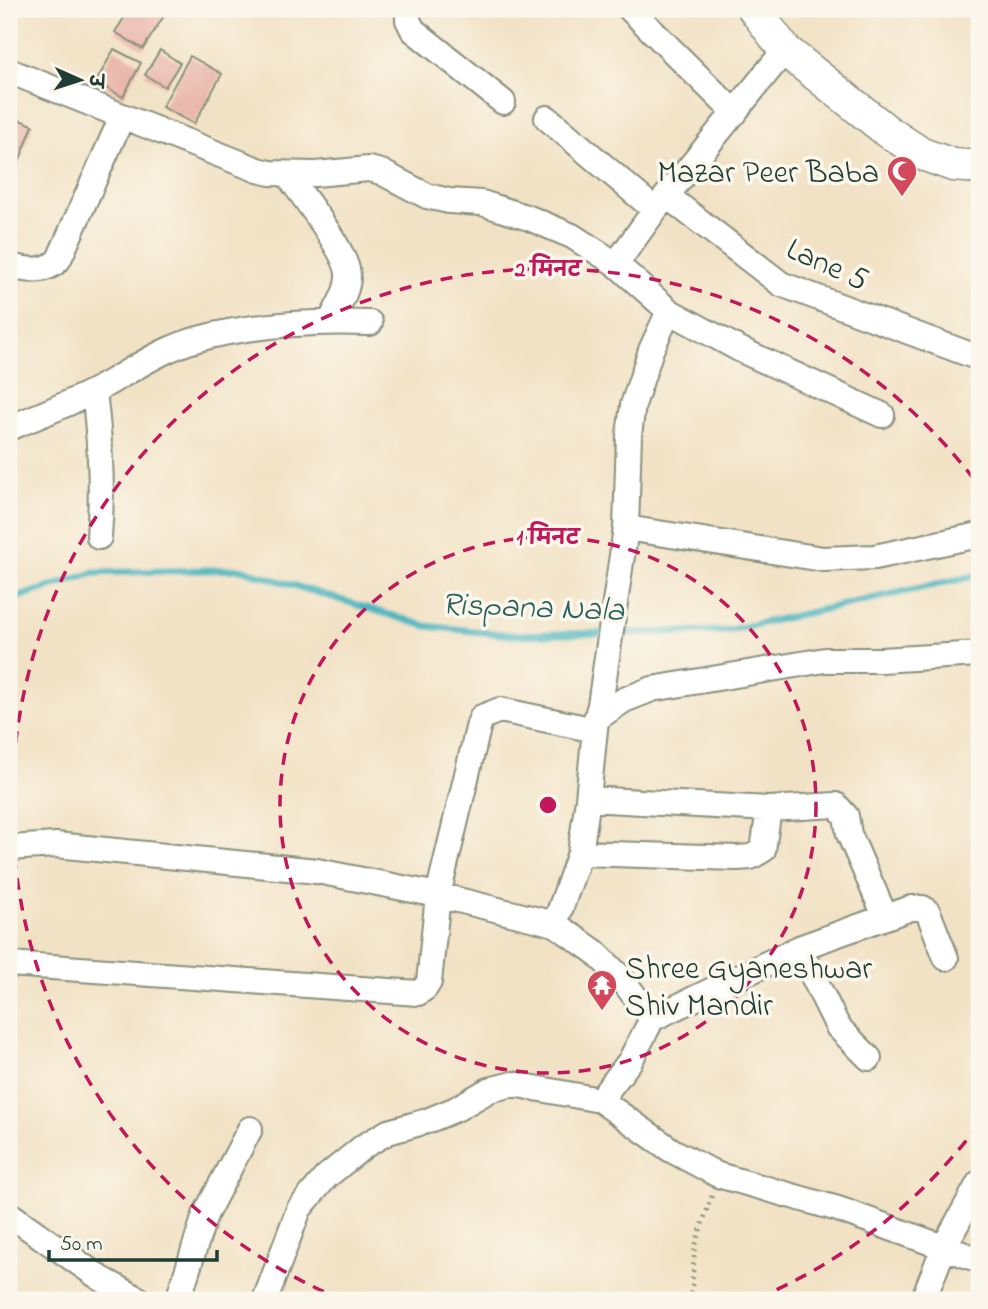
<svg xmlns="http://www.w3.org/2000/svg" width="988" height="1309" font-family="'Indie Flower','Playpen Sans Deva',sans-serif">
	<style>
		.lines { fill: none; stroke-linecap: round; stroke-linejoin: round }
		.stream { stroke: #44b3be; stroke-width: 7 }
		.building { fill: #e9b5aa }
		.minor-casing { stroke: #88907c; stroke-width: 28 }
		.tertiary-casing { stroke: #88907c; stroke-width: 35 }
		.path { stroke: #88907c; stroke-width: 4.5; stroke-dasharray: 2 5; stroke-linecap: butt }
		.minor { stroke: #fff; stroke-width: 24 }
		.tertiary { stroke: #fff; stroke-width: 32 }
		.ring { fill: none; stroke: #c2185b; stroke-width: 3.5; stroke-dasharray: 12 9 }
		.labels { text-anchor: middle; stroke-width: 7; stroke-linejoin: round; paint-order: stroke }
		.poi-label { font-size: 32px; fill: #1f3d34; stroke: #fbf7ec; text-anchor: end }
		.street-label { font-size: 32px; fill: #1f3d34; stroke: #fbf7ec }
		.water-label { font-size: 33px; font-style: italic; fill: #2a605d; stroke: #fbf7ec }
		.centre { fill: #c2185b; stroke: #fbf7ec; stroke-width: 3.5 }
		.ring-label { font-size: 21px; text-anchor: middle; font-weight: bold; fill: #c2185b; stroke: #fbf7ec; stroke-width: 7; stroke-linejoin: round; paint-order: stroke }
	</style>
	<rect width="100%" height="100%" fill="#fbf7ec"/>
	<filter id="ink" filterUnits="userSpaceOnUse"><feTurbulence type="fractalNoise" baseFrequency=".0143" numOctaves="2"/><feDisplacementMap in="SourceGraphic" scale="14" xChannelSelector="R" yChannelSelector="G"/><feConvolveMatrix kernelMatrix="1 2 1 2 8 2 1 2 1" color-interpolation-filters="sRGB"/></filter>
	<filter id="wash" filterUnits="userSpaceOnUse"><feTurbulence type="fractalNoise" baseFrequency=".00686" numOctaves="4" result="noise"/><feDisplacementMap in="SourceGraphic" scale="28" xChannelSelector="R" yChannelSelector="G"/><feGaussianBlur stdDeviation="1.57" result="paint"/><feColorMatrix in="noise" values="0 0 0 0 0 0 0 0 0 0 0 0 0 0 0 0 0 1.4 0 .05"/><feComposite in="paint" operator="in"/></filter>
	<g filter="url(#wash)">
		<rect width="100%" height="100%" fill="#f2e2c5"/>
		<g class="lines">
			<path class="stream" d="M9,600L94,573L240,569L426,626L511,635L726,631L979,575"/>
		</g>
		<g id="blocks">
			<path class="building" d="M130,9H163L167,11L143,49L115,32Z
				M114,49L141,63L123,97L96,82Z
				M160,50L180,63L165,87L145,75Z
				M190,56L222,74L194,124L162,107Z
				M9,116L33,125L9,188Z"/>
		</g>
	</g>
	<g filter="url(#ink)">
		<use href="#blocks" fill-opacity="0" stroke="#88907c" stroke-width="2"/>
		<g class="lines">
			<g class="minor-casing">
				<path id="minor" d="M408,9V20L413,30L503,102
					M630,9L735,113
					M9,71L258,170L270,173L315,174L369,169L381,172L427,196L449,201L482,203L529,218L572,236L616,264L669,311L651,350L633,405L629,435L626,528L600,705L596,719L588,799L580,853L555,924
					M547,118L655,210
					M287,174C301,194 349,254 348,276C348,292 337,308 330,322
					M667,196L781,284L979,358
					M616,264L655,210L785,50
					M9,266C26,270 46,274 59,259L122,117
					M669,311L739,349L882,415
					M94,391C100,442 103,486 99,537
					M9,428C38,416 69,404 98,389C131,371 161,349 198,339C254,324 312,321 370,323
					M626,528L823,559L875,557L979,535
					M596,719L624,700L652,689L825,660H881L979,654
					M588,799L769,809L836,805L846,816L849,834L885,916
					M9,848L56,845L317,871L438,895L555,924L595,952L621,978L652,1019L630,1061L600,1100
					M580,853L737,858L751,857L763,850L769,809
					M799,948L911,908H923L928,912L946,958
					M9,964L418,993L425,988L429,982L438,895L479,724L482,717L500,710L595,730
					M652,1019L799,948L838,1027L869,1058
					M9,1214L100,1278L140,1300
					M178,1300L205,1215L250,1129
					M265,1300L299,1209L326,1177L364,1146L388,1132L427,1121L456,1109L489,1090L513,1084L600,1100L671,1150L718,1175L838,1209L979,1260
					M923,1300L944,1247L979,1183"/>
			</g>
			<g class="tertiary-casing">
				<path id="tertiary" d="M754,9L785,50L887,131L922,154L953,165L979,167"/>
			</g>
			<path class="path" d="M691,1300L695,1246L712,1195"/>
			<use href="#minor" class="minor"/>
			<use href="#tertiary" class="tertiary"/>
		</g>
	</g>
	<g class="ring">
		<circle cx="548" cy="805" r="268"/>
		<path d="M979 1124A536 536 0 0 1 753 1300M343 1300A536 536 0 1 1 979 486"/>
	</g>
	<defs>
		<g id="mosque-pin" transform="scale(1.575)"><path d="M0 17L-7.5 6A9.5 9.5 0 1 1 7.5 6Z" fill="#d1495b" stroke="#fbf7ec"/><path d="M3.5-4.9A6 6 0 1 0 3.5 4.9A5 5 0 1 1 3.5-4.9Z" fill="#fff"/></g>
		<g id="temple-pin" transform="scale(1.575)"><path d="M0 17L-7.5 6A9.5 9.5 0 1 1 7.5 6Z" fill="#d1495b" stroke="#fbf7ec"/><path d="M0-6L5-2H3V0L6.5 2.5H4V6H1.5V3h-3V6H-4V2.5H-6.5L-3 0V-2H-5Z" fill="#fff"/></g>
	</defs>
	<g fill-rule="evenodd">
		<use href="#mosque-pin" x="902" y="171"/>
		<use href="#temple-pin" x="602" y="985"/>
	</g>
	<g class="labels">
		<g class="poi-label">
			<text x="879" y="182">Mazar Peer Baba</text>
			<text x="625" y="978" text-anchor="start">Shree Gyaneshwar<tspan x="625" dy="37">Shiv Mandir</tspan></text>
		</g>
		<g class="street-label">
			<text transform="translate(828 263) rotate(24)" y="11">Lane 5</text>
		</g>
		<g class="water-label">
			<text transform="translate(533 605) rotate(2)" y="12">Rispana Nala</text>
		</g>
	</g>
	<circle cx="548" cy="805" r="10" class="centre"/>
	<g class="ring-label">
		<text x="548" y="276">2 मिनट</text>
		<text x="548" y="544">1 मिनट</text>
	</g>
	<rect width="988" height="1309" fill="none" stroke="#fbf7ec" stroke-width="35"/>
	<g transform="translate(80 80) rotate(93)" stroke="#fbf7ec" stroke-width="5" paint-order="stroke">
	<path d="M0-5L12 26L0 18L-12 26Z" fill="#1f3d34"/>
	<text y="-10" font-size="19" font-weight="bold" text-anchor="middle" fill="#1f3d34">उ</text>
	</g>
	<path d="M49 1250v10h168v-10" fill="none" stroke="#1f3d34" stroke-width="3.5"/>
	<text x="60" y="1250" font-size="21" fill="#1f3d34" stroke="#fbf7ec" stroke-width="5" paint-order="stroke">50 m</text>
</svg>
